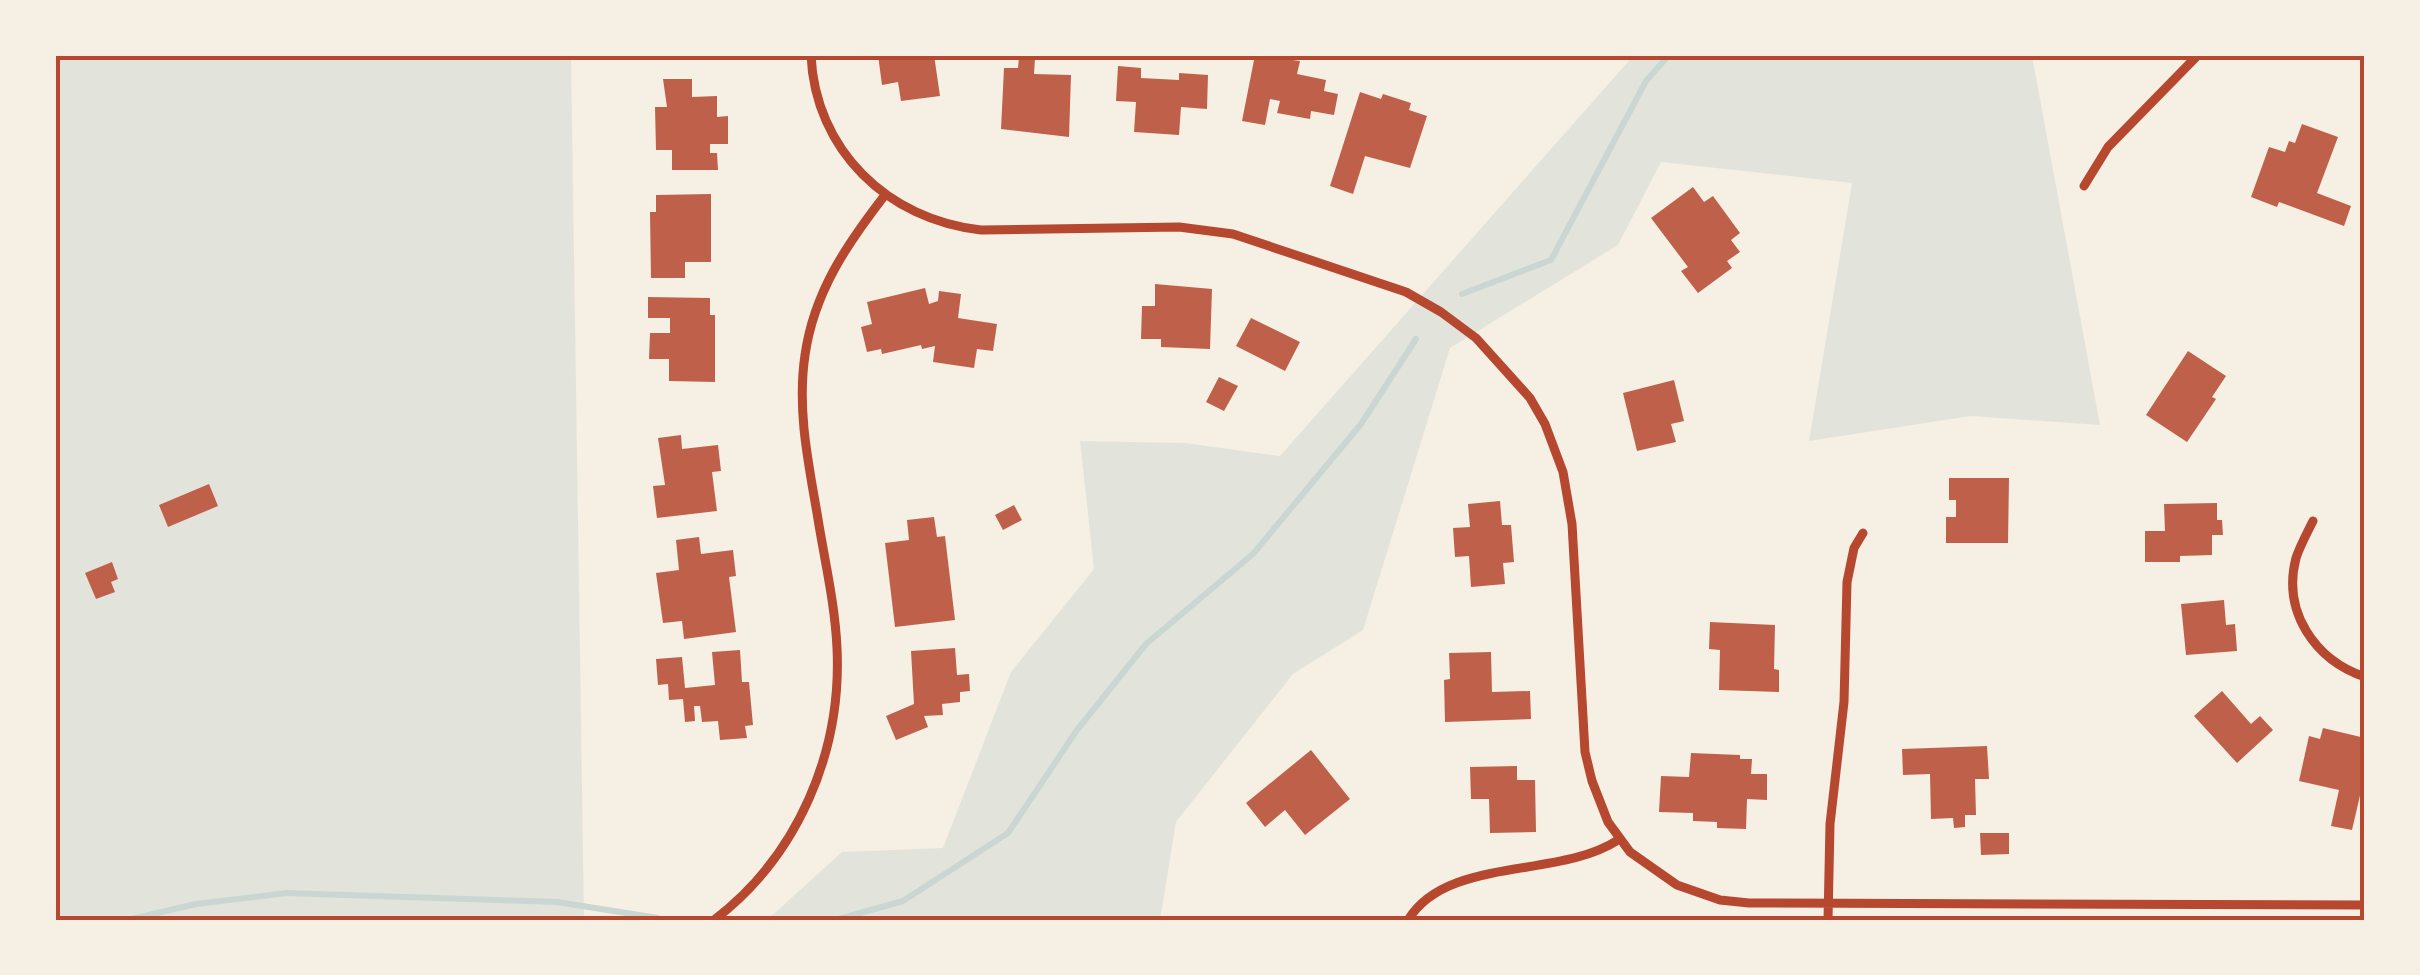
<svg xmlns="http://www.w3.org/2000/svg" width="2420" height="975" font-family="'Fira Sans',sans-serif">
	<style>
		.green { fill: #e2e4dc }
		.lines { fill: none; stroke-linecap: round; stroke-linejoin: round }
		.stream { stroke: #c9d6d2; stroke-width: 6 }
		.building { fill: #bf614a }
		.minor { stroke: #b5482f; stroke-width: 9 }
		.neatline { fill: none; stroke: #b5482f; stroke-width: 4 }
	</style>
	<rect width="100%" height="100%" fill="#f6efe4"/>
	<path class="green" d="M55,55H571L584,920H55Z
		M1634,55H2036L2033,61L2100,425L1971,416L1809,441L1852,183L1661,162L1618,245L1450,348L1363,630L1293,674L1176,822L1160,920H767L842,852L943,848L1011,672L1094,569L1080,441L1185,443L1280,456Z"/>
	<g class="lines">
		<path class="stream" d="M1462,294L1551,260L1646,81L1669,55
			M127,920L196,904L286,893L557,902L658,918
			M835,920L903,901L1008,833L1077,730L1146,644L1253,554L1361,424L1416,339"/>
	</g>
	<path class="building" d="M878,55H934L940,96L901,101L898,82L882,85Z
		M1255,55L1300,61L1297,74L1326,80L1324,91L1338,94L1334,115L1311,111L1310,119L1277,113L1280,101L1270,99L1265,125L1242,121Z
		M1019,57L1035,58L1034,74L1071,75L1069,137L1001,129L1004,68H1018Z
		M1118,66L1141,68V78L1179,80V73L1208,75L1207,109L1181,107L1179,135L1134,132L1136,102L1116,101Z
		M663,79H692V97L717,96V117L728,116V144H710V153H717L718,170H672V150H656L655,107H667Z
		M1360,92L1381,99L1383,94L1411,103L1409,110L1427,116L1410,168L1365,156L1353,194L1330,186Z
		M2302,124L2338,137L2317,193L2351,206L2344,226L2279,202L2277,207L2251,197L2269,147L2285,152L2289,141L2295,143Z
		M1693,187L1704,202L1713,196L1740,233L1731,240L1740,252L1727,261L1732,268L1698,293L1681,271L1688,267L1651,218Z
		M711,194V262H685V278H651L650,212H656V195Z
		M1155,284L1212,289L1210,349L1161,347V339H1141L1142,306H1155Z
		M925,288L929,304L938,301L939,291L961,294L958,318L997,324L993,351L977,349L974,368L933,362L935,346L922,349L921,345L882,354L881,349L867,352L861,327L872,324L867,302Z
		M648,297L710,298V315H715V382L669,381V359H649L650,333H670V318H648Z
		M1251,318L1300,342L1285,371L1236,346Z
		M2188,351L2226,376L2212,397L2216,399L2187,442L2146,415Z
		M1219,377L1238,386L1224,411L1206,402Z
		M1674,380L1684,421L1671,424L1676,442L1637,451L1623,393Z
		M681,435L682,449L718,445L721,471L712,472L717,511L657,518L653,486L665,485L658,438Z
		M1949,478H2009L2008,543H1946V517H1956V500H1949Z
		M209,484L218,506L168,527L159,505Z
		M1500,501L1502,525H1511L1514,562L1503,563L1505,584L1471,587L1469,556L1455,557L1453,528L1470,527L1468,504Z
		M2217,503V520H2222L2223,535H2212V555L2180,556V562H2145V531H2165L2164,504Z
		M1014,505L1022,520L1003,530L995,515Z
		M934,517L937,537L945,536L955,620L895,627L885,543L909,540L907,520Z
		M699,537L701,554L733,550L736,576L729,577L736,632L684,639L682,621L663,623L656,573L679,570L676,540Z
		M112,562L118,579L111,582L115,592L96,599L85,573Z
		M2224,600L2226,625L2235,624L2237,651L2186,655L2181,604Z
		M1710,622L1775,625L1774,669L1779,670V692L1719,690L1720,650L1709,649Z
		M955,648L957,675L969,674L970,691L960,692V702L942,704L943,715L924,716L928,727L896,740L886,716L914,704L911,651Z
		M740,650L742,682H749L753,725L745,726L747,738L720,740L718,721L702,722L700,706H694L695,721L685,722L683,699L669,700L668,684L658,685L656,659L682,657L685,688L715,685L712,652Z
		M1491,652L1492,692L1530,691L1531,719L1445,722L1444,680L1450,679L1449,653Z
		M2222,691L2251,724L2260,716L2273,730L2237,763L2194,716Z
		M2323,728L2365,738V774L2352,830L2331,826L2339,790L2299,781L2309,736L2320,739Z
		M1987,746L1989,779H1975L1976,815H1965V827L1954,828L1953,818L1931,819L1930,774L1903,775L1902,749Z
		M1311,750L1350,799L1305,835L1285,810L1265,827L1246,803Z
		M1691,753L1740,755V759H1752L1751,774H1767V800L1747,799L1746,829L1717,828V822L1693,821V813L1659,812L1661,776L1689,777Z
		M1517,766V780H1535L1536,832L1490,833L1489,799H1471L1470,767Z
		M1980,833H2009V854L1981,855Z"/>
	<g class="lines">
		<path class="minor" d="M811,55C815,150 888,220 981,230L1179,227L1233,234L1406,292L1441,312L1476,338L1530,398L1545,424L1563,472L1572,524L1585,752L1592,781L1608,822L1630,852L1677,885L1720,900L1749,903L2365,905
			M2084,186L2108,147L2198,55
			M2313,521C2307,533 2300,546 2296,558C2282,612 2315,660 2365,677
			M714,920C798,856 842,752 837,648C835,603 824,558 817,513C808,461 797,409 805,355C814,292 847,244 885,195
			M1408,920C1447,856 1559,879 1618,840
			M1828,920L1830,824L1844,702L1847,582L1854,548L1863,533"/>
	</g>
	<rect width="2420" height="975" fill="none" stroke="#f6efe4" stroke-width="115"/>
	<rect x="58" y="58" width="2304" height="860" class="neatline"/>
</svg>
